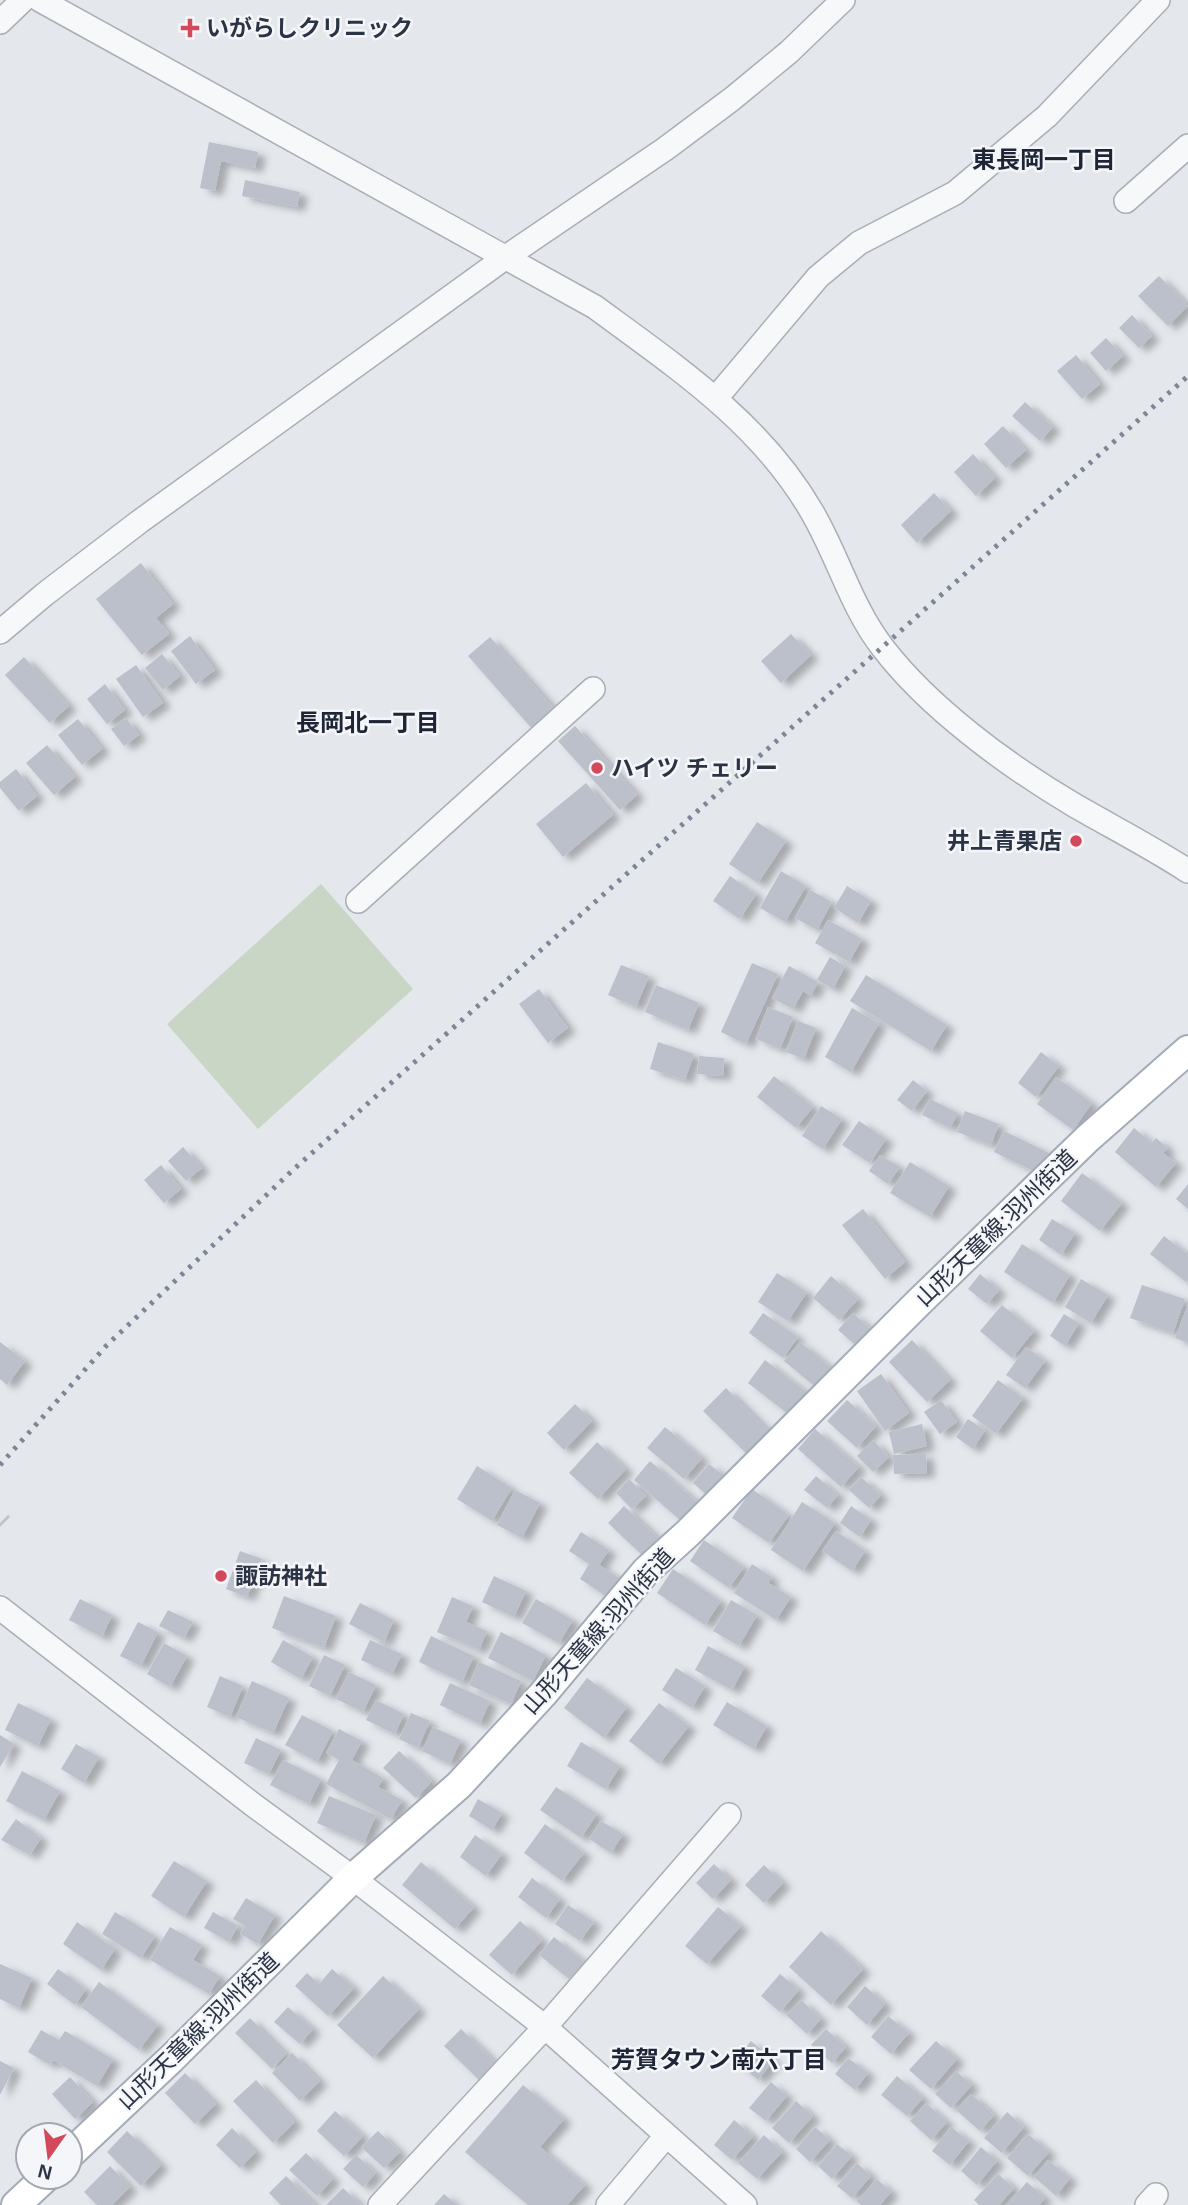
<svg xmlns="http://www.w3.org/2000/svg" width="1188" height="2205" font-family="Helvetica,'Noto Sans JP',sans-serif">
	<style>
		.green { fill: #c9d6c5 }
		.building { fill: #bbc0ca; filter: url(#shadow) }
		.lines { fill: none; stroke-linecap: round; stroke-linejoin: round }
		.minor-tunnel { stroke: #bfc3cb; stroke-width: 23; stroke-dasharray: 23 11; stroke-linecap: butt }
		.minor-casing { stroke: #a9aeb7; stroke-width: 26 }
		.major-casing { stroke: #a3abb8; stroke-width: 32 }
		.minor { stroke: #f7f8fa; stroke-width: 23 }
		.major { stroke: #fff; stroke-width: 28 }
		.rail { stroke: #7d8696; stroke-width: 5; stroke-dasharray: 3.5 7; stroke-linecap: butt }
		.poi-dot { fill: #d1495b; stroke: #f4f6f9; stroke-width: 2.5 }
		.labels { text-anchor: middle; stroke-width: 5; stroke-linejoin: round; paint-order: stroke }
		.poi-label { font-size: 23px; font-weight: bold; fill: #2b3445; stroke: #f4f6f9; text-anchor: start }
		.street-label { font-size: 23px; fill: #2b3445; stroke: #f4f6f9 }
		.neighbourhood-label { font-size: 24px; font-weight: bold; fill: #1d2536; stroke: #f4f6f9 }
	</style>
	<defs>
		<filter id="shadow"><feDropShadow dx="8" dy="4.5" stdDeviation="3.5" flood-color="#0004"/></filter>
	</defs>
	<rect width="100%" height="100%" fill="#e4e7ec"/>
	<path class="green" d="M321,884L413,989L258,1129L167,1024Z"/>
	<path class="building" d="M209,142L258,152L255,168L221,161L215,191L200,188Z
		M245,180L300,192L297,207L242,196Z
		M1159,276L1188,306L1168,326L1138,296Z
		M1132,315L1152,336L1139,348L1119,328Z
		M1106,338L1123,356L1106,371L1090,353Z
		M1076,355L1100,384L1082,399L1057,371Z
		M1025,402L1053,427L1040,441L1012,416Z
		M1003,426L1026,450L1006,468L984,444Z
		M973,454L995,478L976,496L954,472Z
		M934,493L951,511L917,543L901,525Z
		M141,563L173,604L156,618L169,634L142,655L96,599Z
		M791,634L811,655L781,683L761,661Z
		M190,636L215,670L196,684L171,651Z
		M490,637L556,711L534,731L468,656Z
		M162,654L180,676L163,690L145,668Z
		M24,657L69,706L50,723L5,675Z
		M136,665L163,703L143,717L116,679Z
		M105,684L125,710L107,724L87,699Z
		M126,718L139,735L124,746L111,729Z
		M78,719L102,749L82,765L58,735Z
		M575,726L637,795L620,810L558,741Z
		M47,745L75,777L54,795L26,763Z
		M16,769L37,796L19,811L0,788V782Z
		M586,783L613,815L563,857L536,824Z
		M757,822L786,841L758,883L729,864Z
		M781,871L806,886L785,922L760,908Z
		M730,876L756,894L740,919L713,901Z
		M847,886L871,901L858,923L834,908Z
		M810,890L832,902L817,930L795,918Z
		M828,920L862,939L849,962L815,943Z
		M830,957L845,966L833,989L817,980Z
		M752,963L778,974L746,1044L721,1032Z
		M621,965L649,976L636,1007L608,995Z
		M789,966L818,982L811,996L803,991L793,1009L772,998Z
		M866,975L947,1025L931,1051L850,1001Z
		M656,985L699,1003L688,1030L645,1012Z
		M539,989L568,1028L548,1043L519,1004Z
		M768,1007L793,1017L780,1049L756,1039Z
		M852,1008L879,1023L851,1072L825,1057Z
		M798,1021L816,1028L804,1059L786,1052Z
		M658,1042L694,1054L685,1080L650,1069Z
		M1041,1052L1059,1066L1036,1097L1018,1083Z
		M699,1056L724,1058L723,1076L697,1074Z
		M774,1076L813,1107L796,1128L757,1097Z
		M1056,1077L1092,1103L1073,1130L1037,1104Z
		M913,1080L927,1091L912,1111L897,1100Z
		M930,1099L958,1113L950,1128L922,1115Z
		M821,1106L842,1119L823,1149L802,1136Z
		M965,1111L999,1124L991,1145L957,1132Z
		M859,1121L886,1139L870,1163L842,1145Z
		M1134,1128L1152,1143L1156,1138L1168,1148L1163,1153L1176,1163L1156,1187L1115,1152Z
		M1004,1131L1049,1153L1039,1174L994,1152Z
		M183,1147L202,1168L186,1181L168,1161Z
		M880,1155L900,1167L888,1184L869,1171Z
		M910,1162L949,1186L930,1217L890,1193Z
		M161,1165L181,1189L164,1203L144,1180Z
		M1082,1173L1122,1203L1100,1231L1061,1201Z
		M1188,1184V1209L1176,1199Z
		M863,1209L905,1262L885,1279L842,1225Z
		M1052,1219L1075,1233L1061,1255L1039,1240Z
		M1164,1236L1186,1253L1188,1250V1280L1186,1282L1150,1254Z
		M1022,1244L1070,1275L1053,1303L1004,1272Z
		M777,1273L807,1292L788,1321L758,1302Z
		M980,1274L999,1290L987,1304L968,1289Z
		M831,1276L858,1299L839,1320L813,1298Z
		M1081,1279L1108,1295L1091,1323L1065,1307Z
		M1142,1285L1185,1299L1173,1333L1130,1318Z
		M1002,1305L1034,1331L1012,1358L980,1331Z
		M1188,1305V1343L1175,1338Z
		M763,1313L798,1337L783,1358L749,1333Z
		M853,1313L875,1333L860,1349L838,1330Z
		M1064,1314L1079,1323L1065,1346L1050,1336Z
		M912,1340L950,1380L927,1402L889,1362Z
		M0,1342L25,1361L7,1385L0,1379Z
		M800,1342L835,1371L819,1390L784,1361Z
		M1026,1347L1045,1361L1025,1388L1006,1375Z
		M765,1360L810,1395L792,1417L748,1383Z
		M881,1374L909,1413L885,1431L857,1391Z
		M998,1380L1023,1398L996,1434L972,1416Z
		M726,1388L774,1436L752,1459L703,1411Z
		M847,1400L876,1426L857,1448L827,1421Z
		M941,1400L957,1422L940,1434L924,1412Z
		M575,1404L592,1421L564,1450L547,1433Z
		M968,1419L985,1430L973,1449L956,1437Z
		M922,1424L927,1446L894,1454L889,1432Z
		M665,1427L702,1458L684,1479L647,1448Z
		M815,1429L859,1467L841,1487L798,1449Z
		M873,1440L889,1457L873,1472L857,1456Z
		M597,1442L626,1469L598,1499L569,1473Z
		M926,1454L927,1473L894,1474L893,1455Z
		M650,1461L697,1502L681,1521L634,1480Z
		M709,1464L727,1478L710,1498L693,1483Z
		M477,1466L512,1488L492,1521L457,1499Z
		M816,1476L838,1495L827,1508L804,1490Z
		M861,1477L881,1495L869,1508L849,1490Z
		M629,1479L646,1496L632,1509L616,1493Z
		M752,1489L789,1515L769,1543L732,1518Z
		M515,1490L540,1503L522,1538L497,1525Z
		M802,1502L835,1523L803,1571L771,1550Z
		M624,1506L659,1539L643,1556L608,1523Z
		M851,1506L871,1520L860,1537L840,1523Z
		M836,1531L865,1551L852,1571L822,1551Z
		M581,1532L609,1550L599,1565L621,1579L609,1598L580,1579L589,1564L569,1551Z
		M704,1540L744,1567L729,1588L690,1561Z
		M240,1551L262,1559L247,1597L226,1589Z
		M752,1564L772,1577L768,1583L791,1597L776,1620L734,1593Z
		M673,1569L721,1601L705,1625L657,1593Z
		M494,1576L526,1591L514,1617L482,1602Z
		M284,1596L336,1616L324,1648L272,1628Z
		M452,1597L473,1606L466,1622L487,1631L479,1650L437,1632Z
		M80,1599L112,1615L102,1637L69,1620Z
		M536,1599L573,1620L559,1643L522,1623Z
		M731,1600L757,1615L739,1646L713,1631Z
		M360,1603L394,1620L384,1642L349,1624Z
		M168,1610L193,1622L184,1638L159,1626Z
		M138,1622L158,1632L141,1666L120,1656Z
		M501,1632L546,1655L533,1681L488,1658Z
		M431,1636L474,1656L462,1682L419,1662Z
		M283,1640L313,1657L301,1679L271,1662Z
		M370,1640L402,1654L392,1674L361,1660Z
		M164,1643L187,1656L170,1687L147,1674Z
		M708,1646L745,1666L732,1690L695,1670Z
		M324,1655L345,1665L330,1696L309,1686Z
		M479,1662L521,1681L511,1704L469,1685Z
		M676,1668L705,1686L692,1708L662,1690Z
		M349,1672L376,1685L363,1712L336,1699Z
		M220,1676L243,1686L230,1717L207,1707Z
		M587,1678L627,1707L604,1738L564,1708Z
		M252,1681L289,1698L273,1733L236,1717Z
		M450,1683L490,1701L480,1724L440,1705Z
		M376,1700L404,1714L395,1734L366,1720Z
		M727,1702L767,1726L754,1749L713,1725Z
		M18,1703L51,1719L38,1746L5,1730Z
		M659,1703L689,1726L659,1764L629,1741Z
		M411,1713L430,1721L418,1748L399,1739Z
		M302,1715L333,1731L317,1762L285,1745Z
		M433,1727L461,1740L450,1764L422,1751Z
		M339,1729L362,1741L352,1760L383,1778L378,1787L402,1800L391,1819L326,1784L339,1760L326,1753Z
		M0,1735L14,1744L0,1767Z
		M256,1738L281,1750L269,1774L244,1763Z
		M581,1742L620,1766L606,1789L567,1766Z
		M76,1744L99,1757L84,1783L61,1769Z
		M399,1751L432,1781L416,1798L383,1768Z
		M283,1760L321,1779L309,1804L270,1785Z
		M22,1771L60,1791L44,1820L6,1801Z
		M556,1787L597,1814L581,1838L540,1810Z
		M329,1796L376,1815L364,1843L317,1823Z
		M478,1799L502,1813L492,1830L469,1816Z
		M16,1819L41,1838L30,1855L1,1840Z
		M601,1821L623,1834L611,1853L589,1839Z
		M545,1824L584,1853L562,1881L524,1853Z
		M475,1835L502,1854L486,1876L460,1857Z
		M174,1861L207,1881L184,1917L151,1896Z
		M421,1862L474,1907L455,1929L402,1885Z
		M714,1864L731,1880L713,1899L696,1883Z
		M764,1865L783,1883L764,1903L745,1885Z
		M532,1878L560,1899L546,1918L518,1897Z
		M246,1898L275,1915L258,1944L240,1934L245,1926L233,1919Z
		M568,1905L594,1922L580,1941L555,1924Z
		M718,1907L741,1926L707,1964L685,1946Z
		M115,1912L155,1936L141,1958L102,1934Z
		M213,1912L238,1926L229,1942L204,1928Z
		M520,1921L542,1940L512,1975L489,1955Z
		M77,1922L115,1949L101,1970L63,1944Z
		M170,1927L202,1945L193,1960L220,1976L209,1994L150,1960Z
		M821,1931L863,1969L831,2005L789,1967Z
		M554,1937L584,1962L569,1979L539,1955Z
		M0,1964L32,1978L19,2008L0,1999Z
		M58,1969L86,1989L75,2005L47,1984Z
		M332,1969L354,1988L328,2016L295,1986L307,1973L319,1984Z
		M780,1974L799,1990L780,2012L761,1996Z
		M383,1976L419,2009L373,2058L337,2025Z
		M99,1982L158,2025L139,2050L81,2007Z
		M865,1986L885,2004L867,2025L847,2007Z
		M801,2000L821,2019L807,2034L786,2015Z
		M288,2007L313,2029L300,2044L274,2022Z
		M888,2016L909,2033L891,2054L871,2037Z
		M250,2018L286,2054L272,2069L235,2033Z
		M461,2029L496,2063L479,2080L444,2046Z
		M826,2029L846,2047L832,2063L811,2045Z
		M41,2030L59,2040L65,2031L113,2059L97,2086L53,2060L50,2065L28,2052Z
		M751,2041L774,2060L758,2080L735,2061Z
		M936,2041L957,2059L931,2089L909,2070Z
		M292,2053L320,2081L300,2101L272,2073Z
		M848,2058L868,2073L855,2090L835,2074Z
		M0,2061L14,2068L0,2095Z
		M956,2071L972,2085L951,2108L935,2094Z
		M185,2073L216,2104L195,2124L165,2093Z
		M897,2076L923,2098L907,2116L881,2095Z
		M70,2077L93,2102L75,2119L52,2094Z
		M256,2080L295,2122L273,2143L233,2101Z
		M771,2082L787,2096L766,2121L749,2108Z
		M523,2085L564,2119L540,2147L585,2185L567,2205H528L465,2152Z
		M971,2094L994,2115L980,2131L956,2110Z
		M796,2101L813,2116L789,2143L772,2128Z
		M926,2103L947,2122L931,2140L910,2121Z
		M335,2111L363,2136L344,2156L317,2131Z
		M1007,2112L1024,2127L1002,2153L984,2138Z
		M734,2120L753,2136L732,2160L714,2145Z
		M815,2127L830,2140L810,2162L796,2149Z
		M951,2127L969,2141L950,2165L932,2151Z
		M232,2128L256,2152L240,2168L216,2145Z
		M127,2131L161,2165L141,2186L107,2152Z
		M378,2131L400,2152L384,2168L361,2147Z
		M1028,2134L1049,2152L1028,2176L1007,2158Z
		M764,2135L782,2152L757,2179L738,2163Z
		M837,2144L852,2156L832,2179L818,2166Z
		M981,2147L997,2161L977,2185L961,2171Z
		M306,2153L333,2179L317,2196L289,2170Z
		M356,2155L376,2173L363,2187L343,2169Z
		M1048,2160L1070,2178L1056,2196L1034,2177Z
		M857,2163L871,2176L852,2198L837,2186Z
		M110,2166L130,2187L112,2205H97L84,2192Z
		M998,2174L1014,2188L999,2205H979L974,2200Z
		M286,2176L316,2205H281L269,2193Z
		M877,2179L891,2192L880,2205H861L857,2201Z
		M1027,2182L1045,2198L1039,2205H1006Z
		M343,2188L361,2205H326Z
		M444,2194L457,2205H434Z"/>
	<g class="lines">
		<path class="minor-tunnel" d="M0,1523L2,1525"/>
		<g class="minor-casing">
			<path id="minor" d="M40,0L595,307C675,366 761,423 812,512C838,556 851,607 883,648C929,708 1008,766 1074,805C1112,827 1151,847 1188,871
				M0,22L23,0
				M1126,201L1188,146
				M716,398L818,277L859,243L955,193L1047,116L1158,0
				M0,632L45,594L139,522L506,257L665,149L732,99L789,52L843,0
				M358,901L593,689
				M0,1608L252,1804L353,1878L545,2027L745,2205
				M380,2205L545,2027L729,1815
				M608,2205L666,2136
				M1147,2205L1156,2195"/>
		</g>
		<g class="major-casing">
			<path id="major" d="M70,2154L171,2059L353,1878L459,1785L543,1694L646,1571L688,1533L918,1303L1087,1139L1188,1050
				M16,2205L46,2177"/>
		</g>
		<use href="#minor" class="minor"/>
		<use href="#major" class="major"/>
		<path class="rail" d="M0,1465L107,1345L294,1169L1188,376"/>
	</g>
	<g class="poi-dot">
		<path d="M186.5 17.5h7v7h7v7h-7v7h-7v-7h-7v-7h7z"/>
		<circle cx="597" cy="768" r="7"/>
		<circle cx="1076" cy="841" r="7"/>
		<circle cx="221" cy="1576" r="7"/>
	</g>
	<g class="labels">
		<g class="poi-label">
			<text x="206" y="36">いがらしクリニック</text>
			<text x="611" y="776">ハイツ チェリー</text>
			<text x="1062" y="849" text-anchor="end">井上青果店</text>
			<text x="235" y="1584">諏訪神社</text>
		</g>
		<g class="street-label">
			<text transform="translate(996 1228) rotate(-44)" y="8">山形天童線;羽州街道</text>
			<text transform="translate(598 1631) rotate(-48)" y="8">山形天童線;羽州街道</text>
			<text transform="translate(198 2031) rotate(-44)" y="8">山形天童線;羽州街道</text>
		</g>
		<g class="neighbourhood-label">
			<text x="1044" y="168">東長岡一丁目</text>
			<text x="368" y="731">長岡北一丁目</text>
			<text x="719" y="2068">芳賀タウン南六丁目</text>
		</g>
	</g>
	<g transform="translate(49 2156) rotate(194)"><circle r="33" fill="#f4f6f9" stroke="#a4a8b1" stroke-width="2"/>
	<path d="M0-5L12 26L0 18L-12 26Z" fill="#d1495b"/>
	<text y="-10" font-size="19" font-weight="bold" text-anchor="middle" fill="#2b3445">N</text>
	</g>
</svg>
